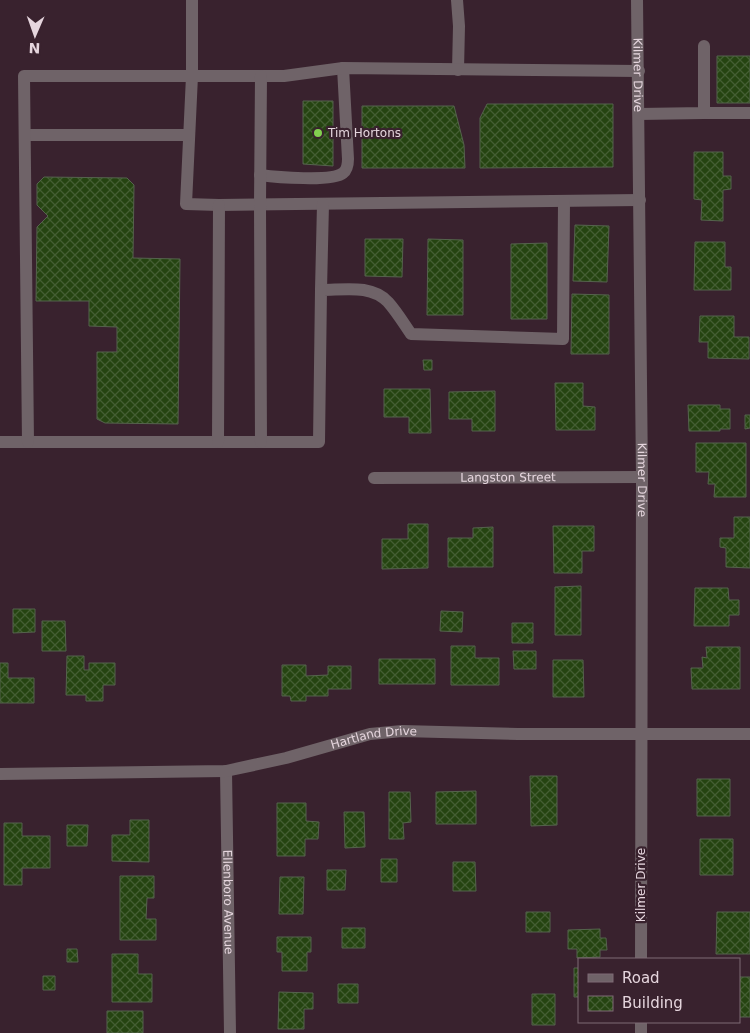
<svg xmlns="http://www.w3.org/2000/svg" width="750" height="1033" font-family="'DejaVu Sans',sans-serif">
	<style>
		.building { fill: url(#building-cross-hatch); stroke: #55634d }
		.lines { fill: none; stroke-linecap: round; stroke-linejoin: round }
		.minor { stroke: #6f6368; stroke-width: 12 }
		.poi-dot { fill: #82d04f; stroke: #39222e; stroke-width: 2 }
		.labels { text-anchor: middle; stroke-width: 4.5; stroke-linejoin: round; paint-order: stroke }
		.street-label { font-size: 12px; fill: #e5d5dd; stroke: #39222e }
		.poi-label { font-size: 12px; fill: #e5d5dd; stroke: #39222e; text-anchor: start }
	</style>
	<defs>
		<pattern id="building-cross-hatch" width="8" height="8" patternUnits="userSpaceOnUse" patternTransform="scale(1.25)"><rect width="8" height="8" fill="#254411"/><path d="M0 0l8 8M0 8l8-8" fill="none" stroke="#445e33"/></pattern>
	</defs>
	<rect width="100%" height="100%" fill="#39222e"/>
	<path class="building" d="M717,56H750V103H717Z
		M303,101H333V166L303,164Z
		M487,104H613V167L480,168V118Z
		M362,106H454L464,145L465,168H362Z
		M694,152H723V176H731V189L723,190V221L701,220L702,200L694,199Z
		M44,177L127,178L134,185L133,258L180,259L178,424L105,423L97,419V352H117V327L89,326V301H36L37,227L48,216L37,205V184Z
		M575,225L609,226L607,282L573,281Z
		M365,239H403L402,277L365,276Z
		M428,239L463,240V315H427Z
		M695,242H725V267H731V290H694Z
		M547,243V319H511V244Z
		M572,294L609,295V354H571Z
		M700,316H734V337H749V359L708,358V342H699Z
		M423,360H432V370H424Z
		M555,383H583V406L595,407V430H556Z
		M384,389H430L431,433H409V417H384Z
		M495,391V431H472V419H449V392Z
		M688,405H720V409H730V429H720V431H689Z
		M745,415H750V428L745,429Z
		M696,443H746V497H714L715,484H708L709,472H696Z
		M734,517H750V568L726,567V548L720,547V538H734Z
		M408,524H428V568L382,569V539H408Z
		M553,526H594V551H582V573H554Z
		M493,527V567H448V538H473V528Z
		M581,586V635H555V587Z
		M695,588H728L729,600H739V615H729V626H694Z
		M13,609H35V632L13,633Z
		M441,611L463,612L462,632L440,631Z
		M42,621H65L66,651H42Z
		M512,623H533V643H512Z
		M451,646H475V658H499V685H451Z
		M706,647H740V689H692L691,668H703L702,657L707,658Z
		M513,651H536V669H514Z
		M67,656H84V670H89V663H115V685H103V701H86V695H66Z
		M379,659H435V684H379Z
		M553,660H583L584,697H553Z
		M0,663H8V678H34V703H0Z
		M282,665H306V676L328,675V666H351V689H328V696H306V701H291L290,696H282Z
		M530,776H557V825L531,826Z
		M697,779H730V816H697Z
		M476,791V824H436V792Z
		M389,792H410L411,822L403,823L404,839H389Z
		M277,803H306V821L319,822L318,839H305V856H277Z
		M344,812H364L365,847L345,848Z
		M130,820H149V862L112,861V835H130Z
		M4,823H22V836H50V868H22V885H4Z
		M67,825H88L87,846H67Z
		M700,839H733V875H700Z
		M381,859H397V882H381Z
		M453,862H475L476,891H453Z
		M327,870H346L345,890H327Z
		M120,876H154V898H147L146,919H156V940H120Z
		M280,877H304L303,914H279Z
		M526,912H550V932H526Z
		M717,912H750V954H716Z
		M342,928H365V948H342Z
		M600,929V938H606L607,950H600V957L577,958V949H568V930Z
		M277,937H311V952H307V971H282V952H277Z
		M67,949H77L78,962H67Z
		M112,954H138V974H152V1002H112Z
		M574,968H579V997H574Z
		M43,976H55V990H43Z
		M739,977H750V1017H739Z
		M338,984H358V1003H338Z
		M279,992L313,993V1009H304V1029H278Z
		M532,994H555V1025H532Z
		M107,1011H143V1033H107Z"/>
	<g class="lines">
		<g class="minor">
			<path d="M192,0V76L186,204L219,205L640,200"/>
			<path d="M457,0L459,26L458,70"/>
			<path id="s1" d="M637,0L642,477L641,959"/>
			<path d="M704,113H750"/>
			<path d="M639,114L704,113V46"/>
			<path d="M25,135H189"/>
			<path d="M260,175C275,177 333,182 343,173C347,170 348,165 348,159L343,68"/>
			<path d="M321,290L323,204"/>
			<path d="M0,442H319L321,290C344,290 371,284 388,302C397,312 404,324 411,334L563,339L564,202"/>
			<path d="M28,442L24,76H284L343,68L639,71"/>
			<path d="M218,442L219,205"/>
			<path d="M261,442L260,204L261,76"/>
			<path id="s2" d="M374,478L642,477"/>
			<path id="s3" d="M226,771L230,1033"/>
			<path id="s4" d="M0,774L226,771L286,758L370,734L402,731L518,734H750"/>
			<path d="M641,1022V1033"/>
		</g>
	</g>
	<circle class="poi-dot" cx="318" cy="133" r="5"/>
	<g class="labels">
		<g class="street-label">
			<text dy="4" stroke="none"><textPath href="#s1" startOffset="75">Kilmer Drive</textPath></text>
			<text dy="4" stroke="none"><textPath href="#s2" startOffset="134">Langston Street</textPath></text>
			<text dy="4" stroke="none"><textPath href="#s1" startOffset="480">Kilmer Drive</textPath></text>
			<text dy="4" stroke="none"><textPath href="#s4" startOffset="378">Hartland Drive</textPath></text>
			<text transform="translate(641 885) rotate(-90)" y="4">Kilmer Drive</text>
			<text dy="4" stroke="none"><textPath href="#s3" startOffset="131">Ellenboro Avenue</textPath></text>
		</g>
		<g class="poi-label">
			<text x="328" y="137">Tim Hortons</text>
		</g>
	</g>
	<rect x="578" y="958" width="162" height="65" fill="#39222e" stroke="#7e6a74"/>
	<rect x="588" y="974" width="25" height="8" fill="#6f6368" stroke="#7e6a74"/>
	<text x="622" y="983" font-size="15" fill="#e5d5dd">Road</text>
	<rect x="588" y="996" width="25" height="15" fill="url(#building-cross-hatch)" stroke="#7e6a74"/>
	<text x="622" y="1008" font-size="15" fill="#e5d5dd">Building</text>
	<g transform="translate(35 35) rotate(182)" stroke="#39222e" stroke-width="4" paint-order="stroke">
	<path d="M0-4L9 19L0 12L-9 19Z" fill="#e5d5dd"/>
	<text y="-8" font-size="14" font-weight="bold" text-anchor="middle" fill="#e5d5dd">N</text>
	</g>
</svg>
